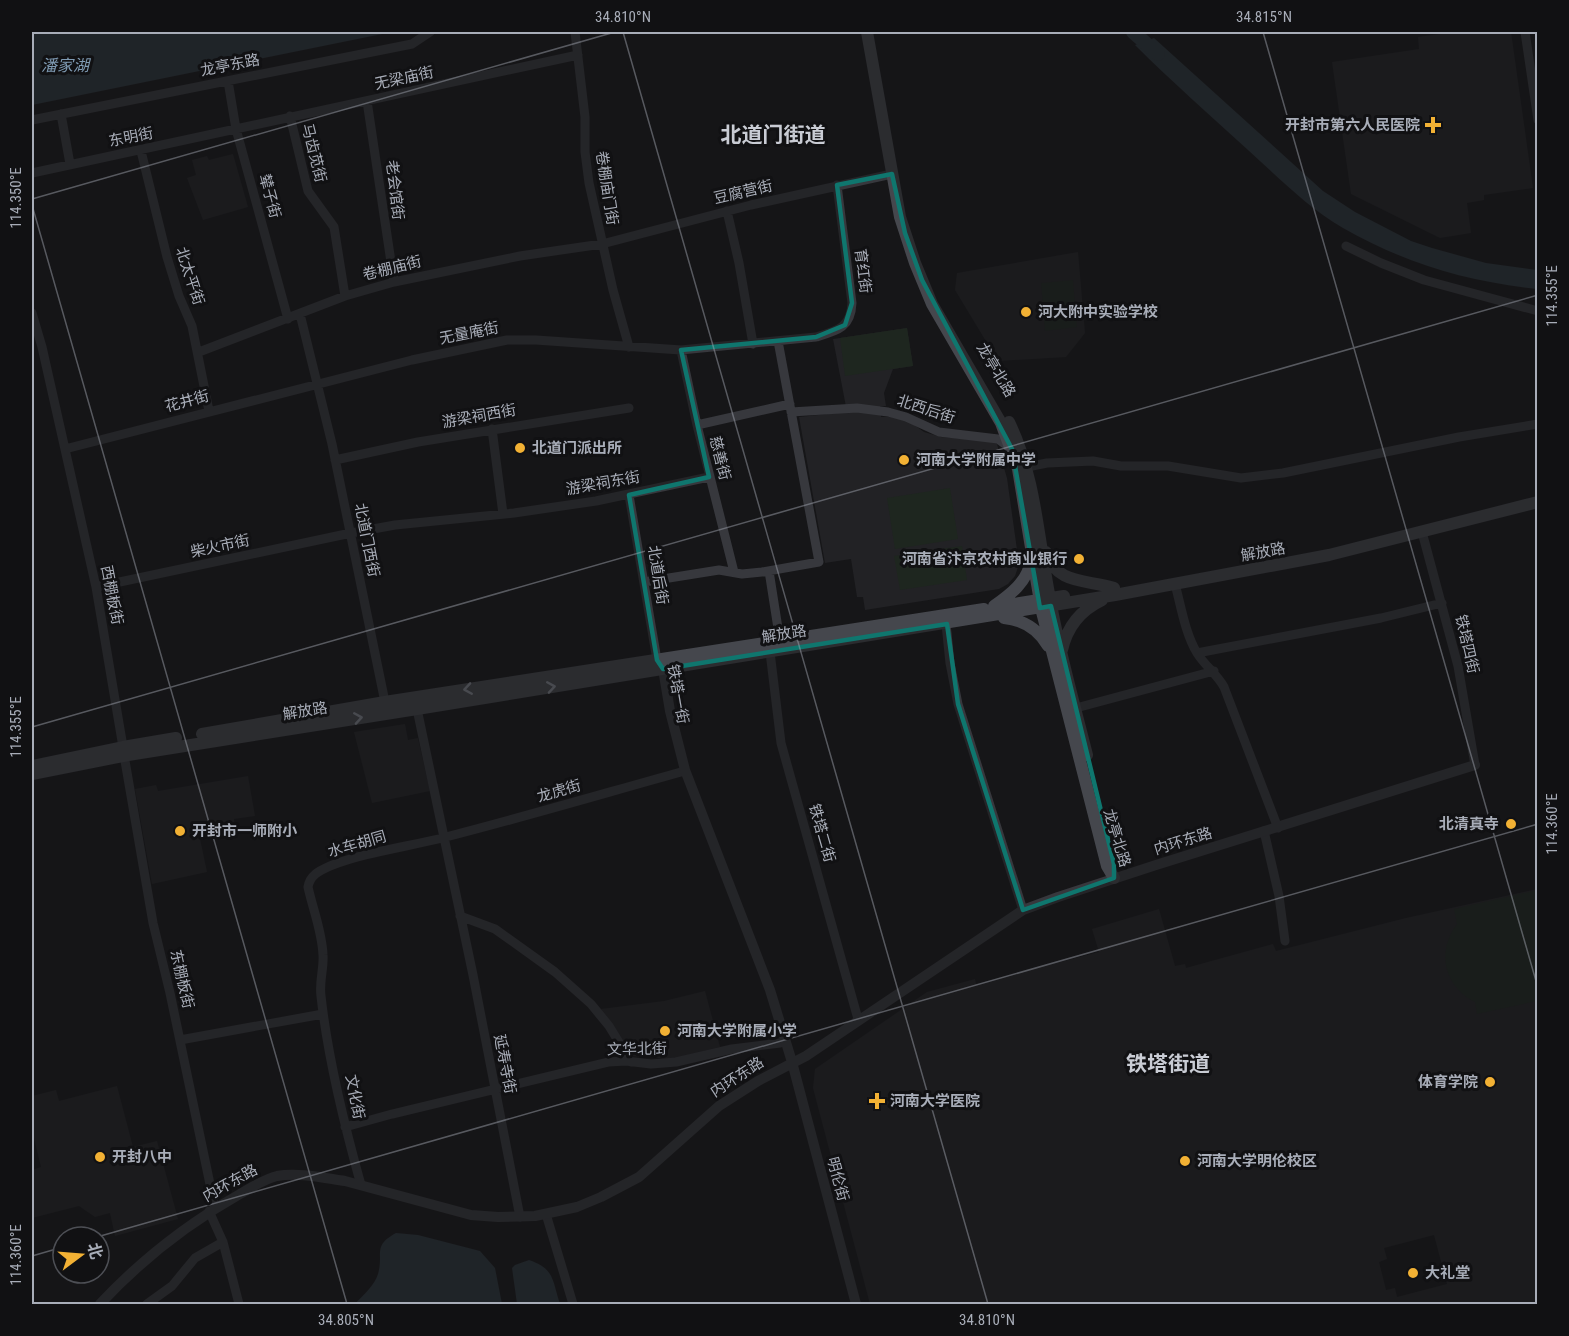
<svg xmlns="http://www.w3.org/2000/svg" width="1569" height="1336" font-family="'Roboto Condensed','Noto Sans SC',sans-serif">
	<style>
		.built { fill: #222225; fill-rule: evenodd }
		.green { fill: #1e261f }
		.water { fill: #2c353c }
		.lines { fill: none; stroke-linecap: round; stroke-linejoin: round }
		.river { stroke: #2c353c; stroke-width: 14 }
		.minor { stroke: #37383d; stroke-width: 9 }
		.tertiary { stroke: #37383d; stroke-width: 10 }
		.secondary { stroke: #45474d; stroke-width: 12 }
		.oneway { stroke: #858993 }
		.marked { fill: none; stroke: #0f766e; stroke-width: 4.5; stroke-linejoin: round }
		.ticks { fill: none; stroke: #a8adb8; stroke-width: 1.5; stroke-opacity: 0.45 }
		.poi-dot { fill: #f2b134; stroke: #111113; stroke-width: 2 }
		.labels { text-anchor: middle; stroke-width: 6; stroke-linejoin: round; paint-order: stroke }
		.street-label { font-size: 15px; fill: #a8adb8; stroke: #111113 }
		.poi-label { font-size: 15px; font-weight: bold; fill: #a8adb8; stroke: #111113; text-anchor: start }
		.water-label { font-size: 16px; font-style: italic; fill: #7f9bb3; stroke: #111113 }
		.district-label { font-size: 21px; font-weight: bold; fill: #c9ccd4; stroke: #111113 }
		.neatline { fill: none; stroke: #a8adb8; stroke-width: 2 }
		.ticks-label { font-size: 15px; text-anchor: middle; fill: #a8adb8 }
	</style>
	<rect width="100%" height="100%" fill="#161618"/>
	<path class="built" d="M1454,32H1511L1533,188L1484,195V200L1467,203L1471,233L1440,238L1351,194L1332,62L1419,49L1418,37Z
		M233,154L248,207L203,220L187,178L196,175L192,160L207,156L209,160Z
		M1078,252L1085,333L1066,357L998,361L955,290L957,273Z
		M907,328L913,366L893,369L884,393L886,406H880L881,417H898L913,424L924,432L941,437L996,441L1007,478L1019,564L1015,576L1008,584L999,589L865,610L863,597H857L851,559L825,563L799,417L847,412L833,339Z
		M405,724L408,740L418,738L430,791L372,803L354,732Z
		M248,776L255,816L234,819L235,828L199,834L207,872L152,884L135,789L156,785L158,791Z
		M1537,889V1304H870L813,1088L815,1069L927,992L975,979L976,984L1099,952L1092,929L1159,909L1175,966L1185,964L1186,968L1273,944L1276,951L1406,918ZM1434,1235L1447,1284L1397,1297L1395,1288L1386,1290L1379,1262L1387,1259L1384,1248Z
		M705,991L720,1047L672,1059L632,1056L603,1014L601,1009L664,1001Z
		M117,1086L133,1147L157,1141L178,1219L115,1236L110,1213L95,1217L79,1206L32,1218V1170L41,1167L32,1130V1096L56,1090L59,1101Z"/>
	<path class="green" d="M1073,280L1077,327L1045,331L1041,283Z
		M907,328L913,366L845,376L840,338Z
		M950,488L958,539L895,549L887,498Z
		M962,546L967,580L900,590L894,556Z
		M1537,890V1001L1477,1014L1475,1002C1444,986 1436,952 1457,924L1454,909Z"/>
	<path class="water" d="M32,32H392L32,105Z
		M1154,38L1323,191L1355,212L1411,241L1432,248L1486,263L1537,270V289C1465,281 1407,264 1343,228C1308,208 1278,177 1248,150C1210,115 1171,81 1135,45Z
		M396,1233L418,1235L480,1251L495,1268L502,1304H355C362,1296 375,1285 378,1274C384,1253 372,1246 396,1233Z
		M529,1260C555,1269 552,1280 560,1304H517L512,1268L515,1265Z"/>
	<g class="lines">
		<path class="river" d="M1133,32L1158,54"/>
		<path class="minor" d="M575,32L585,117V152L589,183L613,290L629,347
			M1525,32L1538,120
			M228,81L236,129L288,319
			M367,101L394,282
			M61,114L70,164
			M290,116L308,191L334,227L345,296
			M32,120L412,44L430,32
			M141,151L167,257L179,296L192,326L209,411
			M32,173L578,55
			M727,211L739,263L753,344
			M1346,246L1381,263L1424,280L1538,311
			M32,313L42,347L96,587L123,747
			M300,314L332,444L385,702
			M681,350L697,425L734,572
			M199,352L345,296L394,282L520,256L602,244L751,205L892,174
			M791,412L857,408L888,412L906,417L939,432L998,439L1009,447
			M697,425L790,404
			M492,429L503,514
			M65,449L412,360L507,340H536L681,350L816,337C837,331 851,328 852,303L837,185
			M335,460L418,442L629,408
			M1027,467L1047,463L1093,461L1121,466H1168L1241,478L1283,473L1459,437L1538,424
			M629,495L657,660
			M1422,532L1458,666L1475,765
			M769,571L780,641
			M644,582L719,570L742,574L762,572L819,562L778,341
			M1175,584C1181,606 1185,633 1197,653C1205,666 1217,674 1224,687L1278,828
			M96,587L351,533L395,525L514,513L596,501L709,477
			M946,624L950,663L958,704L1023,910
			M770,652L781,743L858,1019
			M1197,653L1381,618L1442,603
			M1076,708L1214,671
			M417,709L473,975L520,1217
			M124,755L153,923L170,993L215,1208
			M1264,831L1279,896L1285,941
			M460,916L495,929L555,972L591,1004L609,1026L631,1062
			M180,1040L323,1014
			M345,1127L392,1114L608,1062L626,1061L651,1064L676,1062L732,1049L780,1043
			M361,1185C344,1124 328,1060 321,996C319,982 324,968 323,955C322,931 313,910 308,887C310,875 319,871 330,866C366,852 407,847 446,837C524,817 602,794 681,772
			M209,1211L223,1242L239,1304
			M546,1214L573,1304
			M147,1304L172,1286L195,1258L223,1242"/>
		<path class="tertiary" d="M658,662L663,669L670,711L685,770L770,990L792,1062L856,1304
			M100,1304C141,1260 187,1224 240,1194C251,1188 264,1179 277,1176C298,1172 324,1178 345,1181L471,1215L498,1217L535,1216L577,1207L601,1197L639,1177L719,1106L758,1081L806,1056L1023,910L1058,897L1156,865L1475,765"/>
		<path class="secondary" d="M867,32L900,217L915,263L932,304L1001,423L1018,469L1041,608L1107,866L1114,878
			M1009,422C1036,478 1038,539 1050,599C1059,651 1074,703 1087,755
			M1046,552C1057,586 1087,579 1114,588
			M994,606C1011,594 1027,582 1031,561
			M1001,606L1064,596
			M1004,618C1024,620 1038,629 1048,646
			M1062,650C1067,627 1081,610 1102,600
			M202,734L385,702L984,609
			M32,766L123,747L176,738
			M32,774L128,755L417,709L1115,595L1329,555L1538,502"/>
	</g>
	<defs><path id="oneway-chevron" d="M-2-3.5L2.5 0L-2 3.5" fill="none" stroke-width="1.6" stroke-linecap="round" stroke-linejoin="round" transform="scale(1.5)"/></defs>
	<g class="oneway">
		<use href="#oneway-chevron" transform="translate(551 687) rotate(-9)"/>
		<use href="#oneway-chevron" transform="translate(468 689) rotate(171)"/>
		<use href="#oneway-chevron" transform="translate(358 718) rotate(-9)"/>
	</g>
	<path d="M0 0H1569V1336H0ZM892,174L905,233L922,280L1012,449L1040,608L1051,606L1114,864V878L1023,910L958,704L947,624L663,669L657,660L629,495L709,477L681,350L816,337L845,325L852,303L837,185Z" fill="#161618" fill-opacity=".55" fill-rule="evenodd"/>
	<path class="marked" d="M892,174L905,233L922,280L1012,449L1040,608L1051,606L1114,864V878L1023,910L958,704L947,624L663,669L657,660L629,495L709,477L681,350L816,337L845,325L852,303L837,185Z"/>
	<path class="ticks" d="M623,32L988,1304M1263,32L1538,988M32,199L615,32M32,205L347,1304M32,727L1538,295M97,1237L1538,824M32,1256L63,1247"/>
	<g class="poi-dot">
		<path d="M1430 116h6v6h6v6h-6v6h-6v-6h-6v-6h6z"/>
		<circle cx="1026" cy="312" r="6"/>
		<circle cx="520" cy="448" r="6"/>
		<circle cx="904" cy="460" r="6"/>
		<circle cx="1079" cy="559" r="6"/>
		<circle cx="1511" cy="824" r="6"/>
		<circle cx="180" cy="831" r="6"/>
		<circle cx="665" cy="1031" r="6"/>
		<circle cx="1490" cy="1082" r="6"/>
		<path d="M874 1092h6v6h6v6h-6v6h-6v-6h-6v-6h6z"/>
		<circle cx="100" cy="1157" r="6"/>
		<circle cx="1185" cy="1161" r="6"/>
		<circle cx="1413" cy="1273" r="6"/>
	</g>
	<g class="labels">
		<g class="street-label">
			<text transform="translate(230 65) rotate(-11)" y="5">龙亭东路</text>
			<text transform="translate(404 78) rotate(-12)" y="5">无梁庙街</text>
			<text transform="translate(131 137) rotate(-11)" y="5">东明街</text>
			<text transform="translate(314 153) rotate(76)" y="5">马齿苋街</text>
			<text transform="translate(607 188) rotate(81)" y="5">卷棚庙门街</text>
			<text transform="translate(395 190) rotate(83)" y="5">老会馆街</text>
			<text transform="translate(743 192) rotate(-13)" y="5">豆腐营街</text>
			<text transform="translate(270 196) rotate(75)" y="5">辇子街</text>
			<text transform="translate(392 268) rotate(-14)" y="5">卷棚庙街</text>
			<text transform="translate(863 271) rotate(83)" y="5">育红街</text>
			<text transform="translate(190 276) rotate(72)" y="5">北太平街</text>
			<text transform="translate(469 333) rotate(-11)" y="5">无量庵街</text>
			<text transform="translate(996 370) rotate(59)" y="5">龙亭北路</text>
			<text transform="translate(187 401) rotate(-15)" y="5">花井街</text>
			<text transform="translate(926 409) rotate(18)" y="5">北西后街</text>
			<text transform="translate(479 416) rotate(-10)" y="5">游梁祠西街</text>
			<text transform="translate(720 458) rotate(76)" y="5">慈善街</text>
			<text transform="translate(603 483) rotate(-10)" y="5">游梁祠东街</text>
			<text transform="translate(367 540) rotate(79)" y="5">北道门西街</text>
			<text transform="translate(220 546) rotate(-12)" y="5">柴火市街</text>
			<text transform="translate(1263 552) rotate(-10)" y="5">解放路</text>
			<text transform="translate(658 575) rotate(81)" y="5">北道后街</text>
			<text transform="translate(112 595) rotate(79)" y="5">西棚板街</text>
			<text transform="translate(784 634) rotate(-9)" y="5">解放路</text>
			<text transform="translate(1467 644) rotate(77)" y="5">铁塔四街</text>
			<text transform="translate(678 694) rotate(80)" y="5">铁塔一街</text>
			<text transform="translate(305 711) rotate(-9)" y="5">解放路</text>
			<text transform="translate(559 791) rotate(-16)" y="5">龙虎街</text>
			<text transform="translate(822 833) rotate(74)" y="5">铁塔二街</text>
			<text transform="translate(1117 838) rotate(73)" y="5">龙亭北路</text>
			<text transform="translate(1183 841) rotate(-17)" y="5">内环东路</text>
			<text transform="translate(357 844) rotate(-16)" y="5">水车胡同</text>
			<text transform="translate(182 979) rotate(77)" y="5">东棚板街</text>
			<text transform="translate(637 1049) rotate(-1)" y="5">文华北街</text>
			<text transform="translate(505 1064) rotate(79)" y="5">延寿寺街</text>
			<text transform="translate(737 1077) rotate(-33)" y="5">内环东路</text>
			<text transform="translate(355 1097) rotate(79)" y="5">文化街</text>
			<text transform="translate(838 1179) rotate(75)" y="5">明伦街</text>
			<text transform="translate(230 1183) rotate(-29)" y="5">内环东路</text>
		</g>
		<g class="poi-label">
			<text x="1420" y="130" text-anchor="end">开封市第六人民医院</text>
			<text x="1038" y="317">河大附中实验学校</text>
			<text x="532" y="453">北道门派出所</text>
			<text x="916" y="465">河南大学附属中学</text>
			<text x="1067" y="564" text-anchor="end">河南省汴京农村商业银行</text>
			<text x="1499" y="829" text-anchor="end">北清真寺</text>
			<text x="192" y="836">开封市一师附小</text>
			<text x="677" y="1036">河南大学附属小学</text>
			<text x="1478" y="1087" text-anchor="end">体育学院</text>
			<text x="890" y="1106">河南大学医院</text>
			<text x="112" y="1162">开封八中</text>
			<text x="1197" y="1166">河南大学明伦校区</text>
			<text x="1425" y="1278">大礼堂</text>
		</g>
		<g class="water-label">
			<text x="65" y="71">潘家湖</text>
		</g>
		<g class="district-label">
			<text x="773" y="142">北道门街道</text>
			<text x="1168" y="1071">铁塔街道</text>
		</g>
	</g>
	<rect width="1569" height="1336" fill="none" stroke="#111113" stroke-width="66"/>
	<g transform="translate(81 1255) rotate(74)"><circle r="28" fill="#111113" stroke="#4d4f55" stroke-width="1.5"/>
	<path d="M0-4.5L10 22L0 15L-10 22Z" fill="#f2b134"/>
	<text y="-9" font-size="16" font-weight="bold" text-anchor="middle" fill="#a8adb8">北</text>
	</g>
	<rect x="33" y="33" width="1503" height="1270" class="neatline"/>
	<g class="ticks-label">
		<text x="623" y="22">34.810°N</text>
		<text x="1264" y="22">34.815°N</text>
		<text transform="translate(16 198) rotate(-90)" y="5">114.350°E</text>
		<text transform="translate(1552 296) rotate(-90)" y="5">114.355°E</text>
		<text transform="translate(16 727) rotate(-90)" y="5">114.355°E</text>
		<text transform="translate(1552 824) rotate(-90)" y="5">114.360°E</text>
		<text transform="translate(16 1255) rotate(-90)" y="5">114.360°E</text>
		<text x="346" y="1325">34.805°N</text>
		<text x="987" y="1325">34.810°N</text>
	</g>
</svg>
